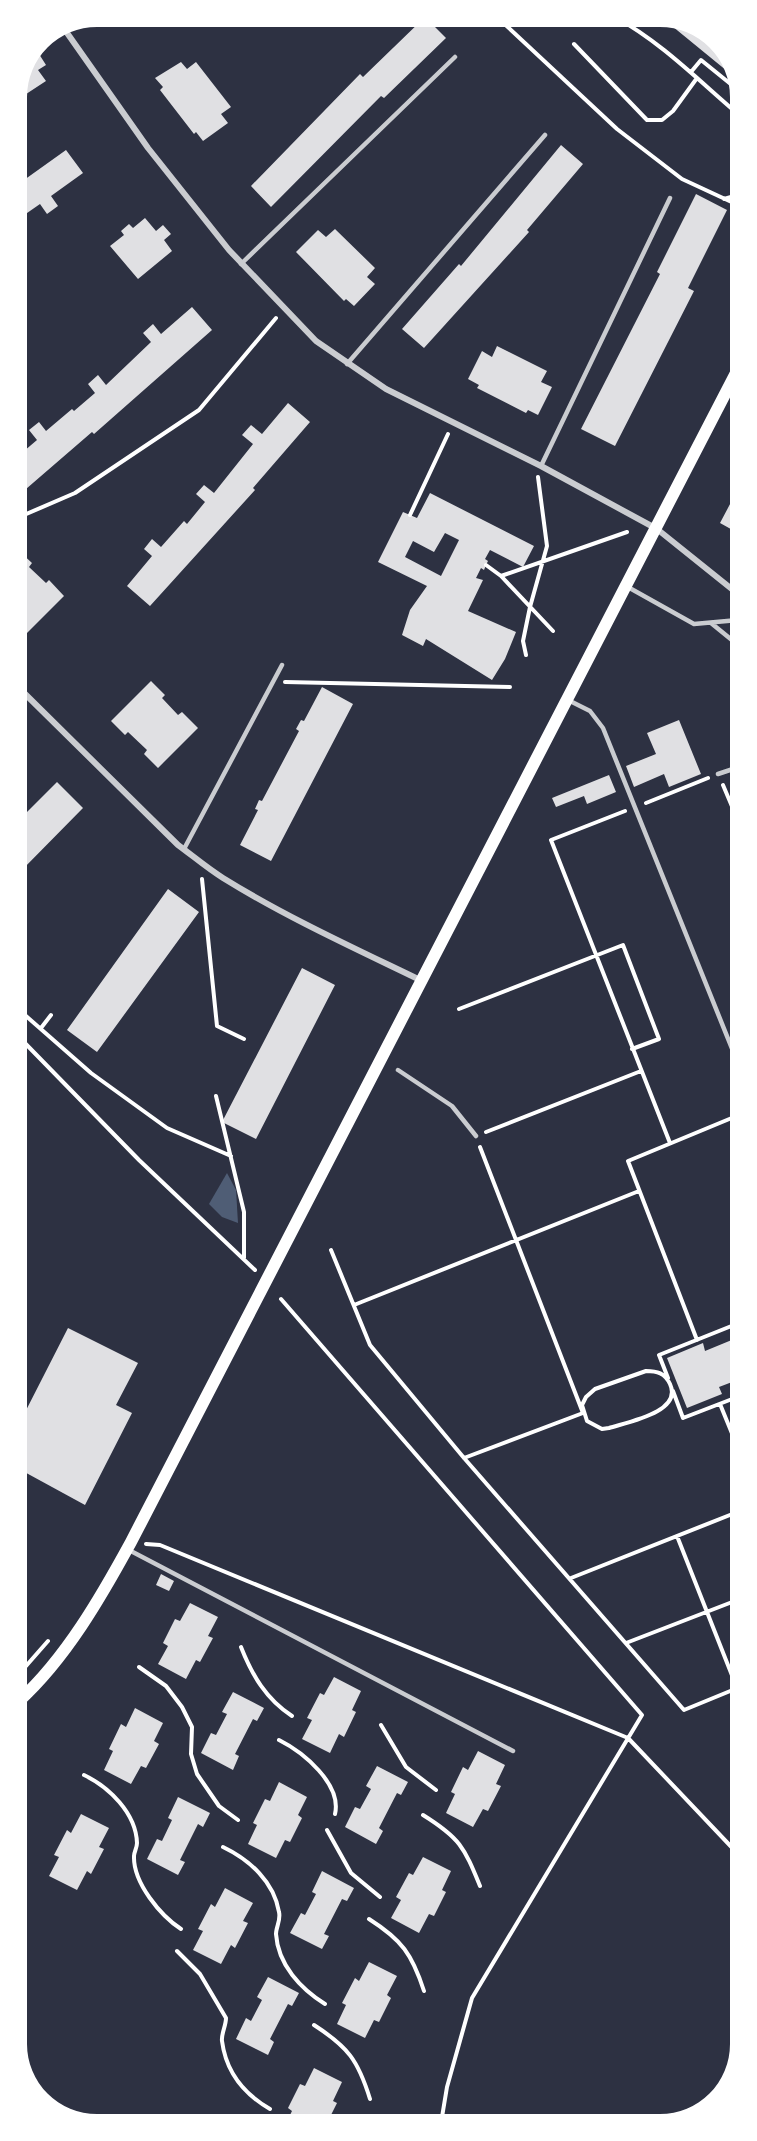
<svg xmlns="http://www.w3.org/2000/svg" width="757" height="2141" font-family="Commissioner,sans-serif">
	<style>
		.water { fill: #4f5d75 }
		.building { fill: #e0e0e3; fill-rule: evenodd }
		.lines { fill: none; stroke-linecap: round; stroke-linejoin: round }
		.path { stroke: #fff; stroke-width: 4 }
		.service { stroke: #caccd0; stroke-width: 4.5 }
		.minor { stroke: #caccd0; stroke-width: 6 }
		.secondary { stroke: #fff; stroke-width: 12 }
	</style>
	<rect width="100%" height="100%" fill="#2d3142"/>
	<path class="water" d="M227,1173L236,1190L238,1223L222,1217L209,1204Z"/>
	<path class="building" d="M425,17L446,38L384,98L381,96L271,207L251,186L360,74L363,77Z
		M661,17L709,33L738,80Z
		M39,54L46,65L38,70L46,81L17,100V92L32,59Z
		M181,62L187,69L196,62L231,107L221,114L228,123L203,141L196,132L194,134L160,90L163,87L155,78Z
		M561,145L583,164L527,230L529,232L424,348L402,329L459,264L461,266Z
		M66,150L83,173L51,196L58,206L47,214L40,204L17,220V185Z
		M696,194L727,210L688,288L694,291L615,446L581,429L660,274L657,272Z
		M145,218L156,231L163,225L171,234L164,240L172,251L138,279L110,246L124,235L121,231L129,224L133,228Z
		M335,229L375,268L367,277L375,284L354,306L346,299L344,301L296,252L318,230L326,237Z
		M192,307L212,330L94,434L92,432L26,489L17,479V457L37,440L29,430L39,422L46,431L72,409L74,411L95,393L88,384L98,375L106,385L151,342L143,333L153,324L161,334Z
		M497,346L547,371L541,382L552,387L538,415L528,410L526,413L477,388L479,385L468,379L482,351L492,357Z
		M288,403L310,422L253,488L255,490L150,606L127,586L152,556L144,549L152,539L161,547L184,521L187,524L205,502L196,494L204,485L214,493L253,444L242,435L251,425L262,434Z
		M738,489V533L720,523Z
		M430,493L534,546L523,567L490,550L485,559L488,561L486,565L484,570L481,568L476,578L483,580L468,611L516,632L505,659L492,680L426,639L423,646L402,635L410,610L427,586L378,562L403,512L417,518ZM445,533L459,540L441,576L405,557L413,541L434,552Z
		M17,549L32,563L29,567L46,583L49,580L64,596L24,636L17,629Z
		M151,681L165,695L162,698L178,715L182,712L198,728L158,768L144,754L147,750L128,732L125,735L111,721Z
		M322,687L353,704L271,861L240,845L258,810L255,809L259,800L262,801L299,731L296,729L301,720L304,721Z
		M679,720L701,774L669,787L664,774L634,787L626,766L656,754L647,733Z
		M609,775L616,792L587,804L584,796L556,807L552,798Z
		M57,782L83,808L18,874V821Z
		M168,889L199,912L97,1052L67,1030Z
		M302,968L335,985L256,1139L222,1122Z
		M68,1328L138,1363L116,1405L132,1413L85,1505L19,1469L18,1426Z
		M739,1337L740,1379L719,1387L722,1394L687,1408L667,1358L703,1343L705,1351Z
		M161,1574L174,1581L169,1591L156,1585Z
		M190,1603L218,1617L208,1636L213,1638L200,1662L196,1660L186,1679L158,1664L168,1646L163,1643L175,1619L180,1621Z
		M334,1677L361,1691L352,1710L356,1712L344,1737L339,1734L330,1753L302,1739L312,1720L307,1718L320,1693L324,1695Z
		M233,1692L264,1708L257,1721L253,1719L235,1754L239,1756L233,1770L201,1753L211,1733L216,1735L227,1714L222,1712Z
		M135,1708L163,1723L154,1741L159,1744L146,1768L141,1766L131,1784L104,1770L113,1751L109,1749L121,1724L126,1727Z
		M478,1751L505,1765L496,1784L501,1786L488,1811L483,1809L473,1827L446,1813L455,1794L451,1792L463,1767L468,1770Z
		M377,1766L408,1782L401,1795L397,1793L379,1828L383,1831L376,1844L345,1827L355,1807L360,1809L371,1789L366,1786Z
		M279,1782L307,1797L298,1815L302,1818L290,1842L285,1840L276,1858L248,1844L257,1825L253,1823L265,1799L270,1801Z
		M178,1797L210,1813L203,1827L198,1824L180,1860L185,1862L178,1875L147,1859L157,1839L162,1841L172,1820L168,1818Z
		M81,1814L109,1828L99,1847L104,1849L91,1874L87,1871L77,1890L49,1876L59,1857L54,1855L67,1830L71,1833Z
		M423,1857L451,1871L442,1890L446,1892L434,1916L429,1914L419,1933L391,1918L401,1900L396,1897L409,1873L413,1875Z
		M322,1871L354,1888L347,1901L342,1899L324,1934L329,1936L322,1949L290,1933L301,1913L305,1915L316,1894L312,1892Z
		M225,1888L253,1903L243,1921L248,1923L235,1948L231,1945L221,1964L193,1950L203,1931L198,1929L211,1904L215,1907Z
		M369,1962L397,1976L387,1995L391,1998L379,2022L374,2020L365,2038L337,2024L346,2005L342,2003L355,1978L359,1981Z
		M268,1977L299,1993L292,2006L288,2004L270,2039L274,2042L268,2055L236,2039L246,2018L251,2021L262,2000L257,1997Z
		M314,2068L342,2082L333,2101L337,2103L327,2123H286L292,2111L288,2108L300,2084L305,2086Z"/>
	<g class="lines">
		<path class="path" d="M497,17L617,129L682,179L738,205
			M615,17C661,42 698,80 738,114
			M574,44L647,120H662L673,111L697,78
			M691,72L701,60L738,90
			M724,199L738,195
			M410,515L448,434
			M17,518L75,493L199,410L276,318
			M486,565L501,576
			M553,631L501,576L627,532
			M526,655L523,641L530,607L547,546L538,477
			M285,682L510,687
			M723,785L739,823
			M646,803L708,778
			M625,811L551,840L670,1143
			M202,879L217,1026L244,1039
			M18,1009L91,1073L167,1128L231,1156
			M459,1009L623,945L659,1039L632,1049
			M41,1028L51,1015
			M18,1036L139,1160L255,1270
			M216,1096L244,1212V1258
			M486,1132L641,1071
			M331,1250L370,1345L464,1458L684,1710L740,1687
			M281,1299L642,1715L472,1998L447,2087L441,2123
			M354,1305L639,1191
			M697,1340L628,1161L739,1115
			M646,1371C657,1371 665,1373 670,1384C683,1412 628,1422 609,1428L602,1429L587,1421L582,1405L586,1397L595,1389Z
			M668,1378L659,1355L739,1323
			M673,1391L683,1418L740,1396
			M720,1404L740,1453
			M464,1458L583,1413L480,1147
			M677,1536L737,1688
			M146,1544L160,1545L628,1738L740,1856
			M571,1578L740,1511
			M626,1643L740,1599
			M241,1647C252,1675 266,1699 292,1716
			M139,1667L166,1686L182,1707L192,1727L191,1754L197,1774L219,1806L238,1820
			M19,1674L48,1641
			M381,1725L406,1767L436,1790
			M279,1740C303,1752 342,1784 335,1814
			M84,1775C109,1787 136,1813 137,1843C137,1848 134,1852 134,1856C133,1883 161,1916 181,1929
			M423,1815C460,1838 464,1847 480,1886
			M327,1830L351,1873L380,1897
			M223,1847C250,1860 274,1882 279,1912C281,1920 276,1927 276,1934C278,1965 301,1989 325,2004
			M369,1919C402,1940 412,1954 424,1991
			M177,1951L200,1974L226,2018C226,2026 221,2034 222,2041C226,2072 244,2094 270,2109
			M314,2025C348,2047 358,2060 370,2099"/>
		<path class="service" d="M241,264L455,57
			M347,364L545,135
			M541,466L670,198
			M626,586L694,624L738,620
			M711,623L738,645
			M568,700L590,711L603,728L739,1066
			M718,774L739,767
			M184,849L282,665
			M398,1070L452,1106L476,1136
			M127,1549L513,1751
			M19,1823L24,1832"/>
		<path class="minor" d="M65,30L148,148L229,250L316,341L386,389L541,466L657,529L738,594
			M17,686L178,845C193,856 207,868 223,878C286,917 354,948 420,980"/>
		<path class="secondary" d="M19,1701C66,1658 101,1597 131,1542L738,369"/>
	</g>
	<path d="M0 0H757V2141H0ZM97 27H660A70 70 0 0 1 730 97V2044A70 70 0 0 1 660 2114H97A70 70 0 0 1 27 2044V97A70 70 0 0 1 97 27Z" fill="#fff" fill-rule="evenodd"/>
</svg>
